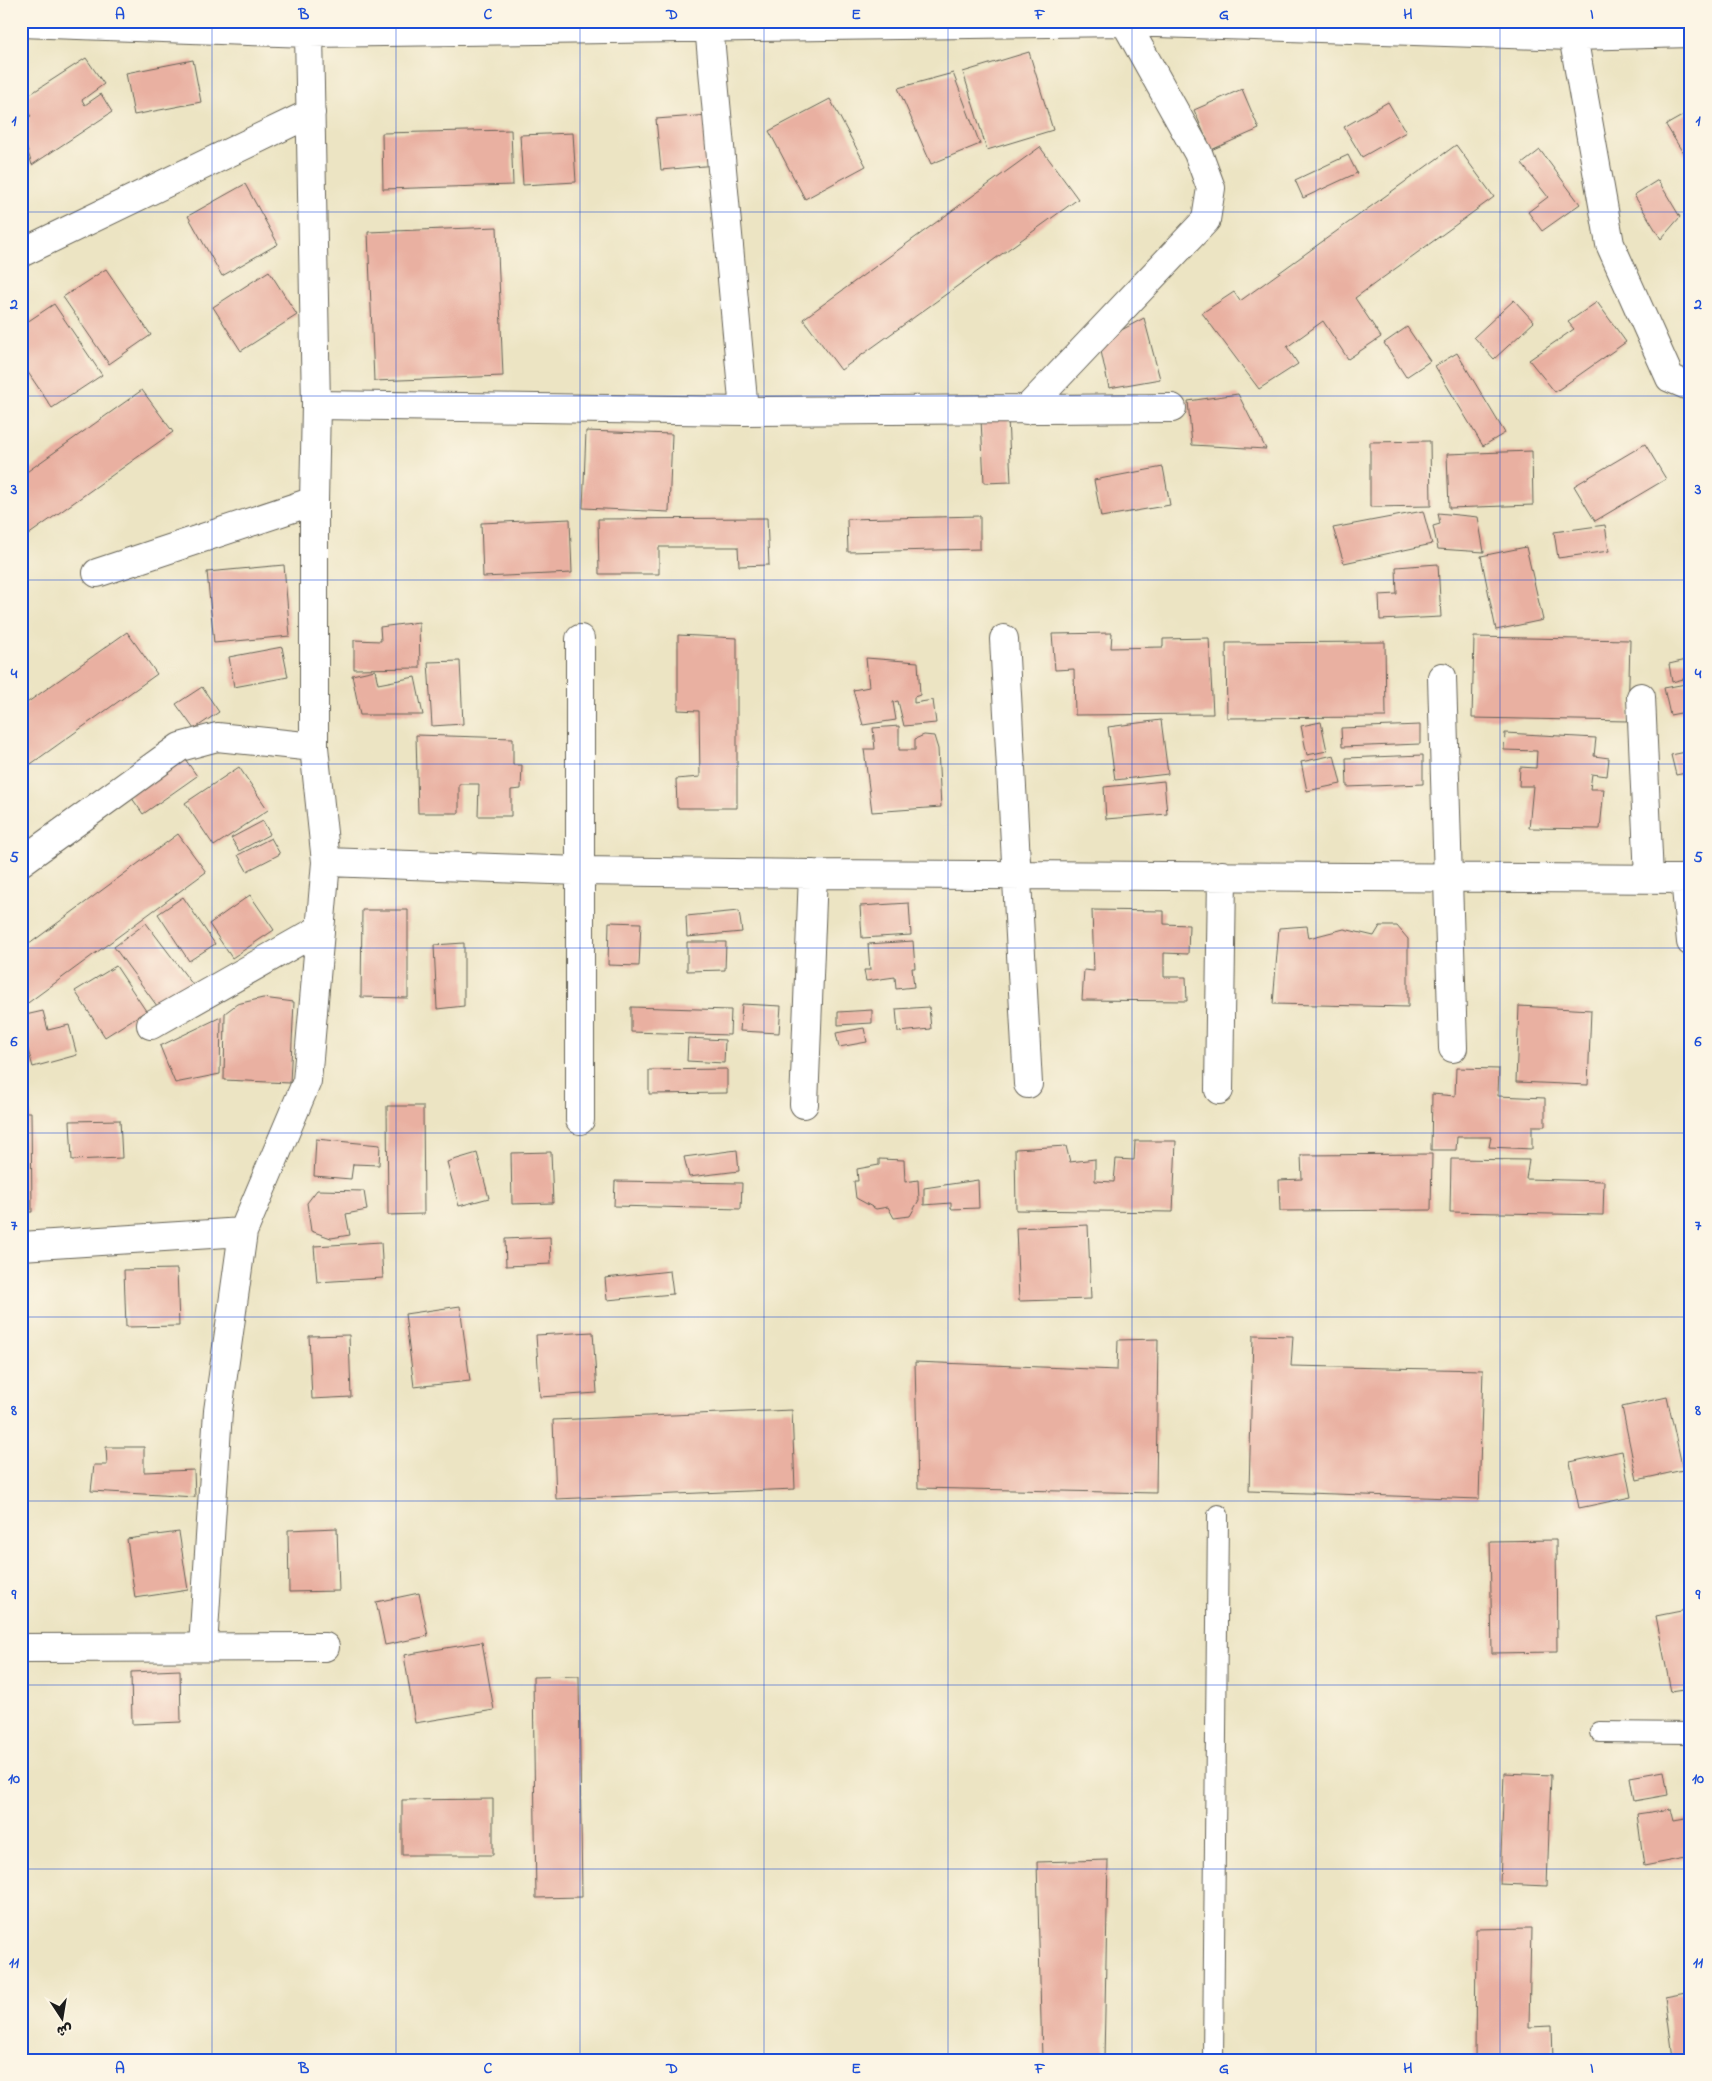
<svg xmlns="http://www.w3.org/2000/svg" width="1712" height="2081" font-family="'Indie Flower','Playpen Sans Arabic',sans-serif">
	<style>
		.building { fill: #e9b0a1 }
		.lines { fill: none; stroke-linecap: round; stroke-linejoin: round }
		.lane-casing { stroke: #656256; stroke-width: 22 }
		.street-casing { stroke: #656256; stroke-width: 30 }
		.lane { stroke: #fff; stroke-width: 20 }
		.street { stroke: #fff; stroke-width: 28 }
		.grid { fill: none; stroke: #1d4ed8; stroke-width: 1; stroke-opacity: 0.55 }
		.neatline { fill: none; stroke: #1d4ed8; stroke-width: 2 }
		.grid-label { font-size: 16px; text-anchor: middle; font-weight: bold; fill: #1d4ed8 }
	</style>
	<rect width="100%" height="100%" fill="#fcf5e5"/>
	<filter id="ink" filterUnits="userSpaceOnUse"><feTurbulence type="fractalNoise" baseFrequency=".02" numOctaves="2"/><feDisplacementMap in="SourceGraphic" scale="10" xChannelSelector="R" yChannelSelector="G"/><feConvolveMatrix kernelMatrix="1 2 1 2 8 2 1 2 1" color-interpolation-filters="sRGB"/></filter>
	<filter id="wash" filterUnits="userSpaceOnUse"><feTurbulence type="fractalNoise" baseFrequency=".0096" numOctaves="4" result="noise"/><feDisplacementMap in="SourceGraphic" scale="20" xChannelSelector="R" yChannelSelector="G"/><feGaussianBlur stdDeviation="1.12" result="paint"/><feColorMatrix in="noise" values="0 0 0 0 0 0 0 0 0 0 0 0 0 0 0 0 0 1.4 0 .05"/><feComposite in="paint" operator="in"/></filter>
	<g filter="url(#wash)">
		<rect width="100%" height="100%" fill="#ece4c3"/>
		<g id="blocks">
			<path class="building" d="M1029,52L1053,130L987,150L963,72Z
				M86,58L104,84L82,100L85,105L101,94L112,112L32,165L21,130V120L31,116L21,104V100Z
				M193,60L201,102L134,115L126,73Z
				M953,73L980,144L931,164L898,88Z
				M1242,89L1259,129L1211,150L1194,110Z
				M830,99L866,166L805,199L769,131Z
				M1388,102L1406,132L1362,157L1344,127Z
				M1691,111V166L1666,125Z
				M710,115L715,165L661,170L656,119Z
				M511,130L513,185L383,189L382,133Z
				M573,133L576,182L523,185L520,135Z
				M1456,145L1494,197L1355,298L1381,337L1348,359L1323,321L1287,347L1298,364L1259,389L1202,313L1234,292L1240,301Z
				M1040,147L1078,199L841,370L803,319Z
				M1540,150L1580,204L1542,231L1528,212L1548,197L1522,164Z
				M1348,155L1357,173L1303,198L1295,180Z
				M1658,180L1680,217L1661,239L1634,195Z
				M245,184L278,244L222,276L188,216Z
				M497,227L503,376L374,381L368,232Z
				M106,269L151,335L109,364L63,297Z
				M269,271L297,315L241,351L213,307Z
				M1514,300L1534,322L1494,359L1474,337Z
				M1597,302L1626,342L1555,392L1529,360L1574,329L1568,322Z
				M54,304L102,375L52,408L21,362V326Z
				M1144,318L1160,379L1109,388L1099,342Z
				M1407,327L1430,361L1406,377L1384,343Z
				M1457,353L1505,433L1483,446L1435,366Z
				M142,390L173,432L21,540V476Z
				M1238,394L1266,449L1192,445L1188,401Z
				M1008,418L1011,482L984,483L981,419Z
				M586,431L672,434L669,512L583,508Z
				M1430,441L1431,506L1370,507V442Z
				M1645,444L1666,479L1595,521L1574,486Z
				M1532,451L1533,505L1449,508L1447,454Z
				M1163,467L1170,505L1101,517L1094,480Z
				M1423,511L1432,544L1344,563L1333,528Z
				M1438,513L1478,517L1484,552L1438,549L1433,526L1440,524Z
				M980,516V549L848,552L847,519Z
				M767,518L769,565L739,566L738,547H659V574H599L598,519Z
				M570,519L572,573L483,577L481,523Z
				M1605,525L1609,551L1558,558L1554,532Z
				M1526,547L1543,620L1496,630L1481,556Z
				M1438,564L1441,617L1380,620L1379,595L1397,594L1396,567Z
				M284,565L290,636L214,643L207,572Z
				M419,622L420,668L354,669V640L381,641L380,627Z
				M127,632L157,674L21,771V707Z
				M1112,633L1111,648L1163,647V639L1209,638L1213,714L1075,715L1074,669L1055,670L1052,634Z
				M678,635L737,638V808H677L676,779L700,777L699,711L678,710Z
				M1474,637L1630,640L1628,721L1472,718Z
				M1385,642L1386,717L1227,718L1226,643Z
				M282,647L288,677L234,687L229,657Z
				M866,658L918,662L920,695L914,697V703L933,700L936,723L904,726L898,701L893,702L896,720L863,725L853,690L869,687Z
				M1691,659V677L1672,682L1669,664Z
				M460,661L463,724L432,726L428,662Z
				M375,670L378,684L415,677L423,715H360L352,675Z
				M1691,683V711L1670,715L1664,688Z
				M202,687L219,712L194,729L176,704Z
				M1161,720L1168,774L1115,780L1108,727Z
				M1321,722L1327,751L1307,755L1301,726Z
				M1420,725V744L1342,747L1341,728Z
				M899,726V750H915V739L924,735L934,736L938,749L941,807L872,812L864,749H875L873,728Z
				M1505,733L1596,738L1594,756L1609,758L1607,776L1592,774L1590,789H1604L1600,829L1529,828L1533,786H1519L1520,767L1536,768L1537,751L1504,750Z
				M416,735L513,738V765H522L521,789L511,790V816H478L479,784H459V813H418Z
				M1691,751V772L1676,775L1671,755Z
				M1334,755L1341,784L1307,791L1301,762Z
				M1423,755V784L1347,787L1346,758Z
				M183,756L197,776L143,814L129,794Z
				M239,767L268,810L214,846L185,803Z
				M1164,781L1167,814L1106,819L1104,787Z
				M263,821L270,834L239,851L231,838Z
				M178,834L206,872L21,1008V950Z
				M271,838L280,854L247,871L238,855Z
				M250,895L274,930L232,958L209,924Z
				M183,897L215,944L189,961L158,914Z
				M909,903L911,935L862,938L860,906Z
				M362,910H408V998L361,997Z
				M1092,910L1164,911V924L1189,925L1188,954L1164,953V977H1186L1187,1001L1082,1000L1084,970L1094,971Z
				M739,911L742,932L687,937L686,916Z
				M609,922L641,923L639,966L608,965Z
				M146,923L193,985L160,1010L114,947Z
				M1307,926L1309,938L1344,929L1374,936L1380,926H1397L1408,939V1007L1273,1004L1279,928Z
				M913,941L915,968H912L914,987L896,989L895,977L866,981L864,970H870L868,944Z
				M687,942H726L725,970L687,971Z
				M464,943V1006L437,1009L434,945Z
				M116,966L146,1011L105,1037L75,991Z
				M263,998L294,1002L290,1083L224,1080L225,1013L237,1004Z
				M742,1004L781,1006L779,1033L740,1031Z
				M1519,1006L1591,1010L1588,1085L1516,1082Z
				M631,1007L731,1010L730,1035L631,1032Z
				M929,1007L931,1029L898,1032L896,1009Z
				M872,1010V1023L838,1025V1012Z
				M43,1011L48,1030L69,1025L77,1055L33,1067L21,1026V1016Z
				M221,1017L220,1074L175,1083L160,1046Z
				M864,1028L867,1042L839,1047L836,1033Z
				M688,1038L725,1040L724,1063L687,1061Z
				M1456,1068L1499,1069L1498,1096L1545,1098V1126H1532V1149L1489,1147L1491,1137H1457L1456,1150H1431L1432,1094L1455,1096Z
				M727,1069V1093L649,1094V1070Z
				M387,1106H423L424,1214L388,1215Z
				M21,1112H31L32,1212H21Z
				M120,1120L122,1158L72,1160L70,1121Z
				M316,1139L380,1145L379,1165L353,1164L351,1179L314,1176Z
				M1135,1141H1176L1173,1212L1016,1210L1015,1149L1066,1146L1070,1162L1095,1159V1181L1114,1182L1116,1159L1134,1160Z
				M737,1150L739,1171L689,1177L684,1157Z
				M551,1152L553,1203L512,1204L511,1153Z
				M477,1153L489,1198L459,1206L447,1162Z
				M1432,1154L1431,1210L1280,1211L1279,1180L1302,1179L1301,1155Z
				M879,1159L904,1160L905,1182L918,1180L919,1200L910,1216L894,1218L888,1207L876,1209L856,1198L854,1181H858L857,1169L879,1165Z
				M1451,1159L1529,1160L1526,1179L1604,1181L1603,1215L1450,1212Z
				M978,1180L979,1208L951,1209V1203L924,1205V1188Z
				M615,1181L742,1183L741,1209L614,1206Z
				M317,1190L364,1191L367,1210L346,1214L350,1235L331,1238L311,1231L307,1203Z
				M1088,1225L1091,1299L1019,1301L1016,1228Z
				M550,1237L551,1264L506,1266L505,1239Z
				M381,1242L383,1278L317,1282L314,1246Z
				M177,1269L179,1326L126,1327L124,1270Z
				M670,1271L673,1294L607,1300L605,1278Z
				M460,1306L470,1381L414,1387L405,1314Z
				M593,1332L597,1393L540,1397L536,1335Z
				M349,1335L351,1397L312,1399L309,1336Z
				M1253,1335L1293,1336L1291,1366L1483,1370L1479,1499L1249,1491Z
				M1158,1339L1156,1493L918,1488L915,1362L1117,1370L1118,1340Z
				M1667,1397L1683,1470L1637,1480L1622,1407Z
				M792,1410L795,1489L556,1499L553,1420Z
				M106,1447H144V1472L194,1470L195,1497L91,1491L94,1465H107Z
				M1622,1451L1631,1497L1579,1508L1570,1462Z
				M337,1528L339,1591L289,1592L288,1530Z
				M179,1532L188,1590L135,1598L127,1539Z
				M1556,1540L1557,1652L1492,1653L1490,1541Z
				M419,1593L428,1636L385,1645L376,1602Z
				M1691,1609V1689L1671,1692L1656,1616Z
				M482,1642L494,1710L415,1723L404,1655Z
				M180,1670L181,1722L132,1724L131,1672Z
				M579,1676L582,1897L536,1898L533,1677Z
				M1664,1771L1668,1795L1634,1801L1630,1777Z
				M1504,1773L1551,1775L1547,1886L1500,1884Z
				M493,1799V1855H402V1800Z
				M1671,1809L1674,1821L1691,1818V1857L1644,1866L1637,1814Z
				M1108,1860L1104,2060H1042L1037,1862Z
				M1531,1928L1529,2027L1552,2026L1553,2060H1475L1476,1929Z
				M1691,1991V2054L1673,2057L1665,1996Z"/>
		</g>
	</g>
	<g filter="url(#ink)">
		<use href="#blocks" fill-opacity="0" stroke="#656256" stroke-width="1"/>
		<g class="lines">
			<g class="lane-casing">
				<path id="lane" d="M1600,1732L1691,1733
					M1213,2060L1218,1515"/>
			</g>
			<g class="street-casing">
				<path id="street" d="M21,23L309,33L1125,22L1573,36L1691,33
					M709,26L744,411
					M309,33L316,405L314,501V747L326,862L580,871L813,874L1691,879
					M1573,36L1610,244L1670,378L1691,387
					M21,253L311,113
					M316,405L744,411L1172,408
					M1026,410L1206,220L1211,188L1198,153L1125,22
					M97,573L314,501
					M580,639V1120
					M1004,639L1028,1084
					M1442,677L1453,1048
					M1641,697L1649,878
					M21,862L180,747L217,737L314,747
					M1685,878L1691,942
					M151,1025L320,929
					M1219,1090L1222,875
					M804,1104L813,874
					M21,1246L243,1232L307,1081L326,862
					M203,1647L218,1411L243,1232
					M21,1648L325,1647"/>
			</g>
			<use href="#lane" class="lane"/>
			<use href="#street" class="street"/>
		</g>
	</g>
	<path class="grid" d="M212,21V2060M396,21V2060M580,21V2060M764,21V2060M948,21V2060M1132,21V2060M1316,21V2060M1500,21V2060M21,212H1691M21,396H1691M21,580H1691M21,764H1691M21,948H1691M21,1133H1691M21,1317H1691M21,1501H1691M21,1685H1691M21,1869H1691"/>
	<rect width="1712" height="2081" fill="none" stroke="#fcf5e5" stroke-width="55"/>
	<g transform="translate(62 2018) rotate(168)" stroke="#fcf5e5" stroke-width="4" paint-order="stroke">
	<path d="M0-4L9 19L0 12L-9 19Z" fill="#1c1c1c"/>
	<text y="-8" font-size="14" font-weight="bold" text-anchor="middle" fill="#1c1c1c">ش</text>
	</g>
	<rect x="28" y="28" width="1656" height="2026" class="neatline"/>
	<g class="grid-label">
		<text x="120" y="19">A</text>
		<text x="304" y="19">B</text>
		<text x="488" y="19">C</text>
		<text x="672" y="19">D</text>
		<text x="856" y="19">E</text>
		<text x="1040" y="19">F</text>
		<text x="1224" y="19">G</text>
		<text x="1408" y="19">H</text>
		<text x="1592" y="19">I</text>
		<text x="14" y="125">1</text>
		<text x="1698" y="125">1</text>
		<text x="14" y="309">2</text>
		<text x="1698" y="309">2</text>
		<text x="14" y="494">3</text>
		<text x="1698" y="494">3</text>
		<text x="14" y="678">4</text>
		<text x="1698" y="678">4</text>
		<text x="14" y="862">5</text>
		<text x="1698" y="862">5</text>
		<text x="14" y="1046">6</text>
		<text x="1698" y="1046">6</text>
		<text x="14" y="1230">7</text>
		<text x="1698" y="1230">7</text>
		<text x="14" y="1415">8</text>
		<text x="1698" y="1415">8</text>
		<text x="14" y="1599">9</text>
		<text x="1698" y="1599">9</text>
		<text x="14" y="1783">10</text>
		<text x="1698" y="1783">10</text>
		<text x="14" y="1967">11</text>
		<text x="1698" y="1967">11</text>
		<text x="120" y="2073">A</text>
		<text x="304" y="2073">B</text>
		<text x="488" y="2073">C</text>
		<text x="672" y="2073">D</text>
		<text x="856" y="2073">E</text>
		<text x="1040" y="2073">F</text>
		<text x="1224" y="2073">G</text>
		<text x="1408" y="2073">H</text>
		<text x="1592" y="2073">I</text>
	</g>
</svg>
